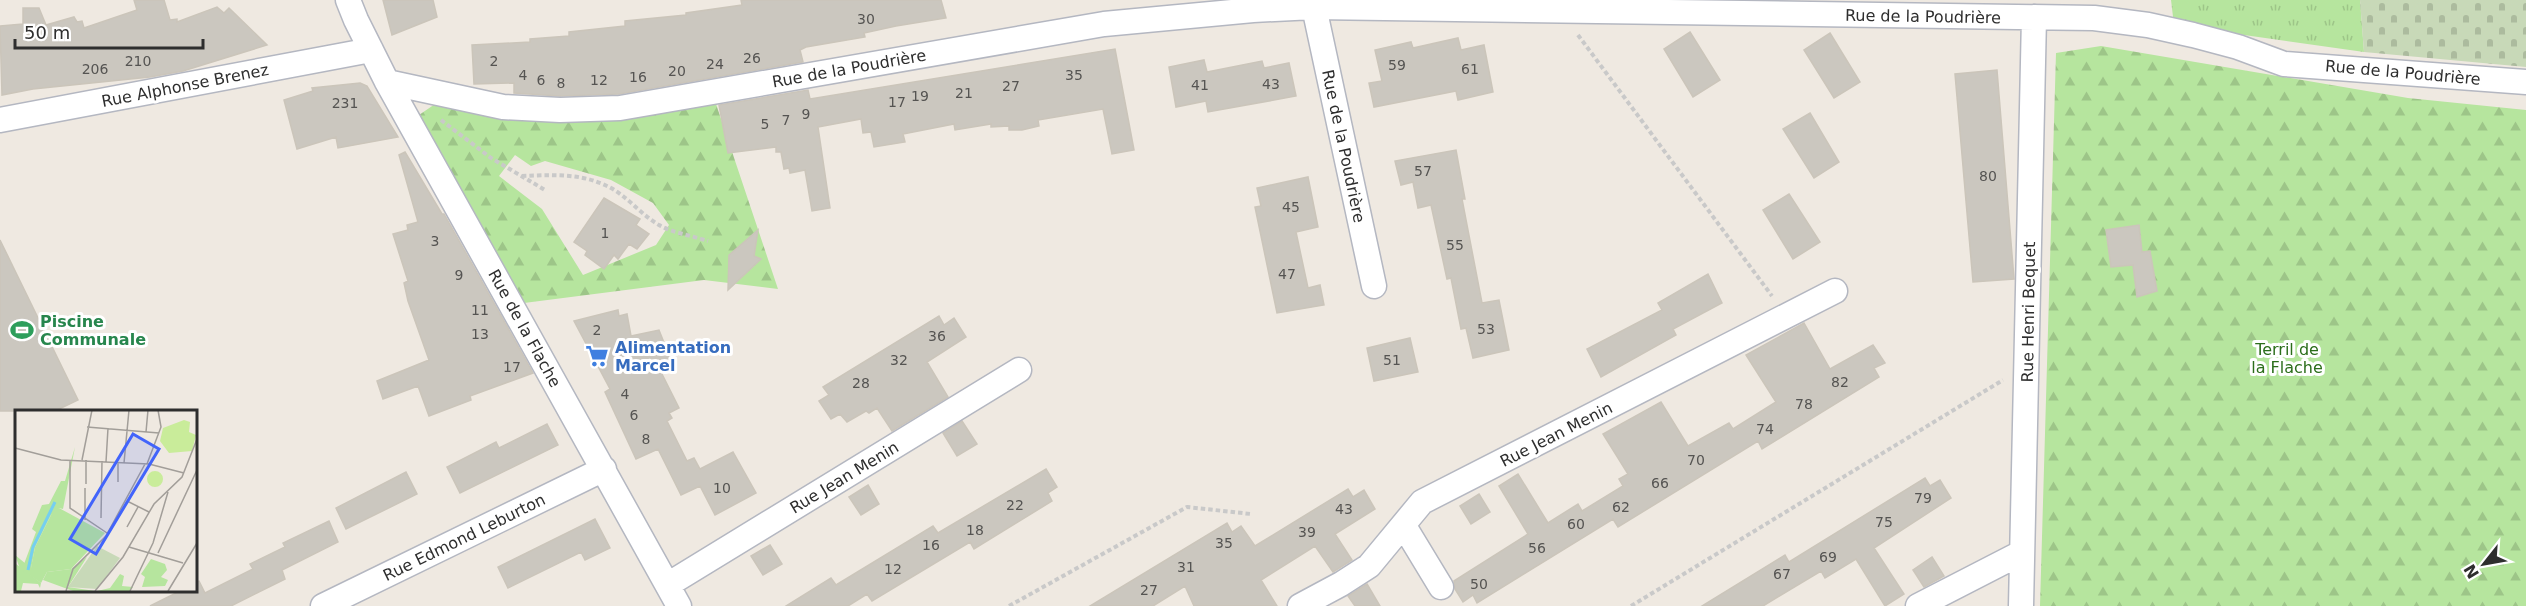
<svg xmlns="http://www.w3.org/2000/svg" width="2526" height="606" font-family="'DejaVu Sans',sans-serif">
	<style>
		.grass { fill: url(#grass-tufts) }
		.forest { fill: url(#forest-firs); fill-rule: evenodd }
		.cemetery { fill: url(#cemetery-stones) }
		.building { fill: #cbc7bf; stroke: #cbc5ba; stroke-width: 1.5 }
		.lines { fill: none; stroke-linecap: round; stroke-linejoin: round }
		.street-casing { stroke: #b4b7c1; stroke-width: 27 }
		.path { stroke: #c9c9c9; stroke-width: 4; stroke-dasharray: 4.5 3; stroke-linecap: butt }
		.street { stroke: #fff; stroke-width: 24 }
		.labels { text-anchor: middle; stroke-width: 6; stroke-linejoin: round; paint-order: stroke }
		.number-label { font-size: 14px; fill: #555452 }
		.street-label { font-size: 16px; fill: #2e2e2e; stroke: #fff }
		.leisure-label { font-size: 16px; font-weight: bold; fill: #27864d; stroke: #fff; text-anchor: start }
		.shop-label { font-size: 16px; font-weight: bold; fill: #366cbe; stroke: #fff; text-anchor: start }
		.park-label { font-size: 16px; fill: #2c6e1b; stroke: #fff }
		.inset-river { fill: none; stroke: #75cff0; stroke-width: 3 }
		.inset-road { fill: none; stroke: #a29e99; stroke-width: 1.5 }
		.view { fill: #4264fb; fill-opacity: 0.15; stroke: #4264fb; stroke-width: 3 }
		.inset-edge { fill: none; stroke: #2e2e2e; stroke-width: 3 }
	</style>
	<defs>
		<pattern id="grass-tufts" width="24" height="20" patternUnits="userSpaceOnUse" patternTransform="scale(1.5)"><rect width="24" height="20" fill="#b6e59e"/><path d="M3 7l-1-3M5 7V3M7 7l1-3M15 17l-1-3M17 17v-4M19 17l1-3" fill="none" stroke="#9dc588"/></pattern>
		<pattern id="forest-firs" width="22" height="20" patternUnits="userSpaceOnUse" patternTransform="scale(1.5)"><rect width="22" height="20" fill="#b6e59e"/><path d="M5 1l3.5 6h-7zM16 11l3.5 6h-7z" fill="#9dc588"/></pattern>
		<pattern id="cemetery-stones" width="16" height="16" patternUnits="userSpaceOnUse" patternTransform="scale(1.5)"><rect width="16" height="16" fill="#c8d9b8"/><path d="M2 7V4a2 2 0 0 1 4 0v3zM10 15v-3a2 2 0 0 1 4 0v3z" fill="#acbb9e"/></pattern>
	</defs>
	<rect width="100%" height="100%" fill="#efe9e1"/>
	<path class="grass" d="M2171,0H2360L2364,52L2174,25Z"/>
	<path class="forest" d="M2101,46L2408,98L2526,110V606H2040L2056,53Z
		M714,98L778,289L704,280L524,303L419,115L438,102ZM515,155L531,166L545,161L611,180L653,203L669,225L656,245L583,275L542,209L499,176Z"/>
	<path class="cemetery" d="M2360,0H2526V67L2364,52Z"/>
	<path class="building" d="M134,0H164L170,20L177,19V22L217,7L224,13L229,8L267,45L183,71L150,77L33,89L2,95L0,26L23,24V8H39L46,25L74,17L77,22L82,21L84,28L137,10Z
		M383,0H433L437,17L392,35Z
		M741,0H941L946,18L896,26L864,33L865,37L806,47L800,50L803,62L619,94L560,96L514,93V83L474,84L472,45L530,42V39L569,36V32L625,26V21L686,15V13L742,5Z
		M1690,32L1720,80L1693,97L1664,49Z
		M1830,33L1860,82L1834,98L1804,50Z
		M1458,38L1461,50L1484,45L1493,92L1458,100L1456,91L1374,107L1369,83L1382,81L1375,50L1411,42L1413,48Z
		M1115,49L1134,150L1112,154L1103,109L1038,120L1039,126L1022,130H1009V126L991,127V124L955,130L954,124L903,134L905,142L874,147L871,132L863,133L861,119L818,127L830,208L812,211L805,170L790,173L789,168L784,169L781,152H776V147L728,153L719,105L808,90L810,99Z
		M1204,60L1207,72L1262,61L1264,68L1289,63L1296,96L1208,112L1206,101L1176,107L1169,67Z
		M1997,70L2014,279L1973,282L1955,74Z
		M360,83L367,86L398,137L338,148L336,137L297,149L284,100L313,91L312,88Z
		M1810,113L1839,162L1814,178L1783,129Z
		M1456,150L1465,199H1462L1482,303L1499,300L1509,350L1473,358L1466,328L1461,329L1451,278L1447,279L1431,205L1418,208L1413,182L1401,185L1395,161Z
		M405,152L442,214H444L533,373L470,396L471,400L429,416L418,386L383,399L377,381L429,360L408,301L404,283L408,281L393,234L408,230L407,225L418,222L399,155Z
		M1308,177L1318,227L1296,232L1308,288L1320,285L1324,305L1277,313L1255,207L1261,206L1257,188Z
		M1789,194L1820,242L1793,259L1763,210Z
		M604,198L640,219L636,225L649,234L637,249L629,244L618,259L614,255L604,269L585,255L587,251L574,242Z
		M2139,225L2142,252L2150,251L2157,291L2137,297L2133,265L2111,267L2106,230Z
		M758,230L754,256L761,259L728,290L729,255Z
		M0,240L78,400L55,411H0Z
		M1708,274L1722,303L1673,329L1676,335L1601,377L1587,349L1662,310L1658,303Z
		M618,310L619,316L627,314L631,336L659,330L673,365L660,370L679,408L669,413L672,418L667,421L687,461L694,458L700,469L733,452L756,493L715,515L700,486L681,495L658,449L636,459L605,392L610,389L574,321Z
		M939,316L944,325L954,318L966,337L927,362L948,397L892,431L877,408L869,413L866,411L847,422L840,414L831,419L819,401L829,395L823,387Z
		M1804,323L1830,369L1873,345L1885,363L1874,368L1879,377L1762,449L1758,441L1618,527L1613,519L1477,603L1473,595L1463,602L1455,589L1454,581L1528,534L1499,486L1518,474L1548,523L1578,504L1582,511L1623,486L1619,479L1628,474L1603,434L1661,402L1688,446L1729,423L1733,429L1776,402L1746,355Z
		M1410,338L1418,372L1374,381L1367,348Z
		M962,421L977,444L957,456L943,433Z
		M547,424L558,445L460,493L447,467L496,442L499,448Z
		M1046,469L1057,487L1048,493L1052,501L974,549L970,542L872,601L867,594L848,606H786L831,578L836,585L933,526L938,533Z
		M406,472L417,494L346,529L336,508Z
		M1925,478L1930,486L1940,480L1951,498L1874,548L1904,594L1885,606L1856,559L1825,578L1821,571L1763,606H1702L1785,555L1789,562Z
		M868,485L879,504L861,515L849,497Z
		M1348,489L1353,497L1364,490L1375,509L1335,534L1352,560L1333,572L1315,546L1261,580L1277,606H1194L1185,586L1153,606H1090L1227,523L1232,532L1241,526L1255,546Z
		M1479,494L1490,512L1471,524L1460,506Z
		M595,519L610,548L585,560L581,552L508,588L498,567Z
		M329,521L338,542L282,570L285,579L231,606H150L182,590H195V582L199,581L205,593L253,569L250,564L285,547L283,543Z
		M770,545L782,564L763,575L751,556Z
		M1932,557L1944,576L1924,587L1913,570Z
		M1367,584L1380,606H1355L1348,596Z"/>
	<g class="lines">
		<g class="street-casing">
			<path id="street" d="M348,0L356,20L387,82L679,606
				M1314,7L1374,286
				M387,82L503,107L560,110L620,108L1104,24L1253,10L1314,7L2094,18L2148,25L2193,35L2238,47L2284,64L2526,82
				M0,120L371,50
				M1404,526L1441,587
				M669,584L1019,370
				M323,606L604,469
				M1300,606L1341,584L1369,566L1422,502L1835,291
				M1918,606L2021,553
				M2021,606L2034,17"/>
		</g>
		<path class="path" d="M1578,35L1772,296
			M441,120L491,158L545,190
			M522,176C547,175 576,173 600,183C625,192 637,212 659,225C673,233 693,236 708,241
			M1009,606L1187,507L1251,514
			M1631,606L2003,380"/>
		<use href="#street" class="street"/>
	</g>
	<defs>
		<g id="stadium-bare" transform="scale(1.8)"><path d="M0-5a6.5 5 0 1 0 0 10a6.5 5 0 1 0 0-10ZM-3.5-1.8h7v3.6h-7Z" fill="#2e9e5b" stroke="#fff" stroke-width="2.5" paint-order="stroke"/></g>
		<g id="supermarket-bare" transform="scale(1.8)"><path d="M-6-5.5h2.5l.6 2H6L4.5 2H-2.5L-4.4-4H-6ZM-1.5 3.2a1.3 1.3 0 1 0 .1 0ZM3 3.2a1.3 1.3 0 1 0 .1 0Z" fill="#3f7fe0" stroke="#fff" stroke-width="2.5" paint-order="stroke"/></g>
	</defs>
	<g fill-rule="evenodd">
		<use href="#stadium-bare" x="22" y="330"/>
		<use href="#supermarket-bare" x="597" y="356"/>
	</g>
	<g class="labels">
		<g class="number-label">
			<text x="866" y="24">30</text>
			<text x="752" y="63">26</text>
			<text x="138" y="66">210</text>
			<text x="494" y="66">2</text>
			<text x="715" y="69">24</text>
			<text x="1397" y="70">59</text>
			<text x="95" y="74">206</text>
			<text x="1470" y="74">61</text>
			<text x="677" y="76">20</text>
			<text x="523" y="80">4</text>
			<text x="1074" y="80">35</text>
			<text x="638" y="82">16</text>
			<text x="541" y="85">6</text>
			<text x="599" y="85">12</text>
			<text x="561" y="88">8</text>
			<text x="1271" y="89">43</text>
			<text x="1200" y="90">41</text>
			<text x="1011" y="91">27</text>
			<text x="964" y="98">21</text>
			<text x="920" y="101">19</text>
			<text x="897" y="107">17</text>
			<text x="345" y="108">231</text>
			<text x="806" y="119">9</text>
			<text x="786" y="125">7</text>
			<text x="765" y="129">5</text>
			<text x="1423" y="176">57</text>
			<text x="1988" y="181">80</text>
			<text x="1291" y="212">45</text>
			<text x="605" y="238">1</text>
			<text x="435" y="246">3</text>
			<text x="1455" y="250">55</text>
			<text x="1287" y="279">47</text>
			<text x="459" y="280">9</text>
			<text x="480" y="315">11</text>
			<text x="1486" y="334">53</text>
			<text x="597" y="335">2</text>
			<text x="480" y="339">13</text>
			<text x="937" y="341">36</text>
			<text x="899" y="365">32</text>
			<text x="1392" y="365">51</text>
			<text x="512" y="372">17</text>
			<text x="1840" y="387">82</text>
			<text x="861" y="388">28</text>
			<text x="625" y="399">4</text>
			<text x="1804" y="409">78</text>
			<text x="634" y="420">6</text>
			<text x="1765" y="434">74</text>
			<text x="646" y="444">8</text>
			<text x="1696" y="465">70</text>
			<text x="1660" y="488">66</text>
			<text x="722" y="493">10</text>
			<text x="1923" y="503">79</text>
			<text x="1015" y="510">22</text>
			<text x="1621" y="512">62</text>
			<text x="1344" y="514">43</text>
			<text x="1884" y="527">75</text>
			<text x="1576" y="529">60</text>
			<text x="975" y="535">18</text>
			<text x="1307" y="537">39</text>
			<text x="1224" y="548">35</text>
			<text x="931" y="550">16</text>
			<text x="1537" y="553">56</text>
			<text x="1828" y="562">69</text>
			<text x="1186" y="572">31</text>
			<text x="893" y="574">12</text>
			<text x="1782" y="579">67</text>
			<text x="1479" y="589">50</text>
			<text x="1149" y="595">27</text>
		</g>
		<g class="street-label">
			<text transform="translate(1923 16) rotate(1)" y="6">Rue de la Poudrière</text>
			<text transform="translate(849 68) rotate(-10)" y="6">Rue de la Poudrière</text>
			<text transform="translate(2403 72) rotate(5)" y="6">Rue de la Poudrière</text>
			<text transform="translate(185 85) rotate(-11)" y="6">Rue Alphonse Brenez</text>
			<text transform="translate(1344 146) rotate(78)" y="6">Rue de la Poudrière</text>
			<text transform="translate(2028 312) rotate(-89)" y="6">Rue Henri Bequet</text>
			<text transform="translate(525 328) rotate(61)" y="6">Rue de la Flache</text>
			<text transform="translate(1556 434) rotate(-27)" y="6">Rue Jean Menin</text>
			<text transform="translate(844 477) rotate(-31)" y="6">Rue Jean Menin</text>
			<text transform="translate(464 537) rotate(-26)" y="6">Rue Edmond Leburton</text>
		</g>
		<g class="leisure-label">
			<text x="40" y="327">Piscine<tspan x="40" dy="18">Communale</tspan></text>
		</g>
		<g class="shop-label">
			<text x="615" y="353">Alimentation<tspan x="615" dy="18">Marcel</tspan></text>
		</g>
		<g class="park-label">
			<text x="2287" y="355">Terril de<tspan x="2287" dy="18">la Flache</tspan></text>
		</g>
	</g>
	<g transform="translate(15 410)">
		<rect width="182" height="182" fill="#efe9e1"/>
		<path d="M60,37L48,99L44,98L36,105L20,137L16,159L9,154L21,122L17,119L27,95L34,94L46,71H50ZM72,147L53,177L80,181H58L28,170L32,162L56,159ZM136,149L150,154L152,160L146,167L153,170L150,176L127,177L130,167L126,164ZM1,154L26,173L25,178L23,174L8,173L6,181H0ZM105,164L109,166L107,176L118,177L115,181H82L95,178Z" fill="#b6e59e"/>
		<path d="M44,98L90,123L56,159L32,162L26,173L5,159L0,145L16,158L20,137L39,99Z" fill="#b6e59e"/>
		<path d="M82,136L105,148L82,179L53,177Z" fill="#c8d9b8"/>
		<path d="M169,10L175,12L174,22L181,25L177,41L154,43L145,31L148,18ZM132 69a8 8 0 1 1 16 0a8 8 0 1 1-16 0Z" fill="#c9ec9a"/>
		<path class="inset-river" d="M13,160L18,137L40,92"/>
		<path class="inset-road" d="M72,17L144,23M131,22L133,0M0,38L46,50L134,54L169,63M55,50V98L92,123M67,50L77,0M91,52L93,18M103,53V72M109,53L114,0M132,54L146,17L143,0M71,74V50M70,78V110M112,91L134,102M86,108L87,51M112,117L123,97M114,137L168,153M143,143L182,60M51,181L58,159L91,126L130,54M80,181L108,147L139,94L167,67L182,29M115,181L138,133L153,82M153,181L182,133"/>
		<path class="view" d="M118,24L144,39L81,144L55,129Z"/>
		<rect width="182" height="182" class="inset-edge"/>
	</g>
	<g transform="translate(2484 564) rotate(239)" stroke="#ffffff" stroke-width="4.5" paint-order="stroke">
	<path d="M0-4.5L10 22L0 15L-10 22Z" fill="#2e2e2e"/>
	<text y="-9" font-size="16" font-weight="bold" text-anchor="middle" fill="#2e2e2e">N</text>
	</g>
	<path d="M15 39v9h188v-9" fill="none" stroke="#2e2e2e" stroke-width="3"/>
	<text x="24" y="39" font-size="18" fill="#2e2e2e" stroke="#ffffff" stroke-width="4.5" paint-order="stroke">50 m</text>
</svg>
